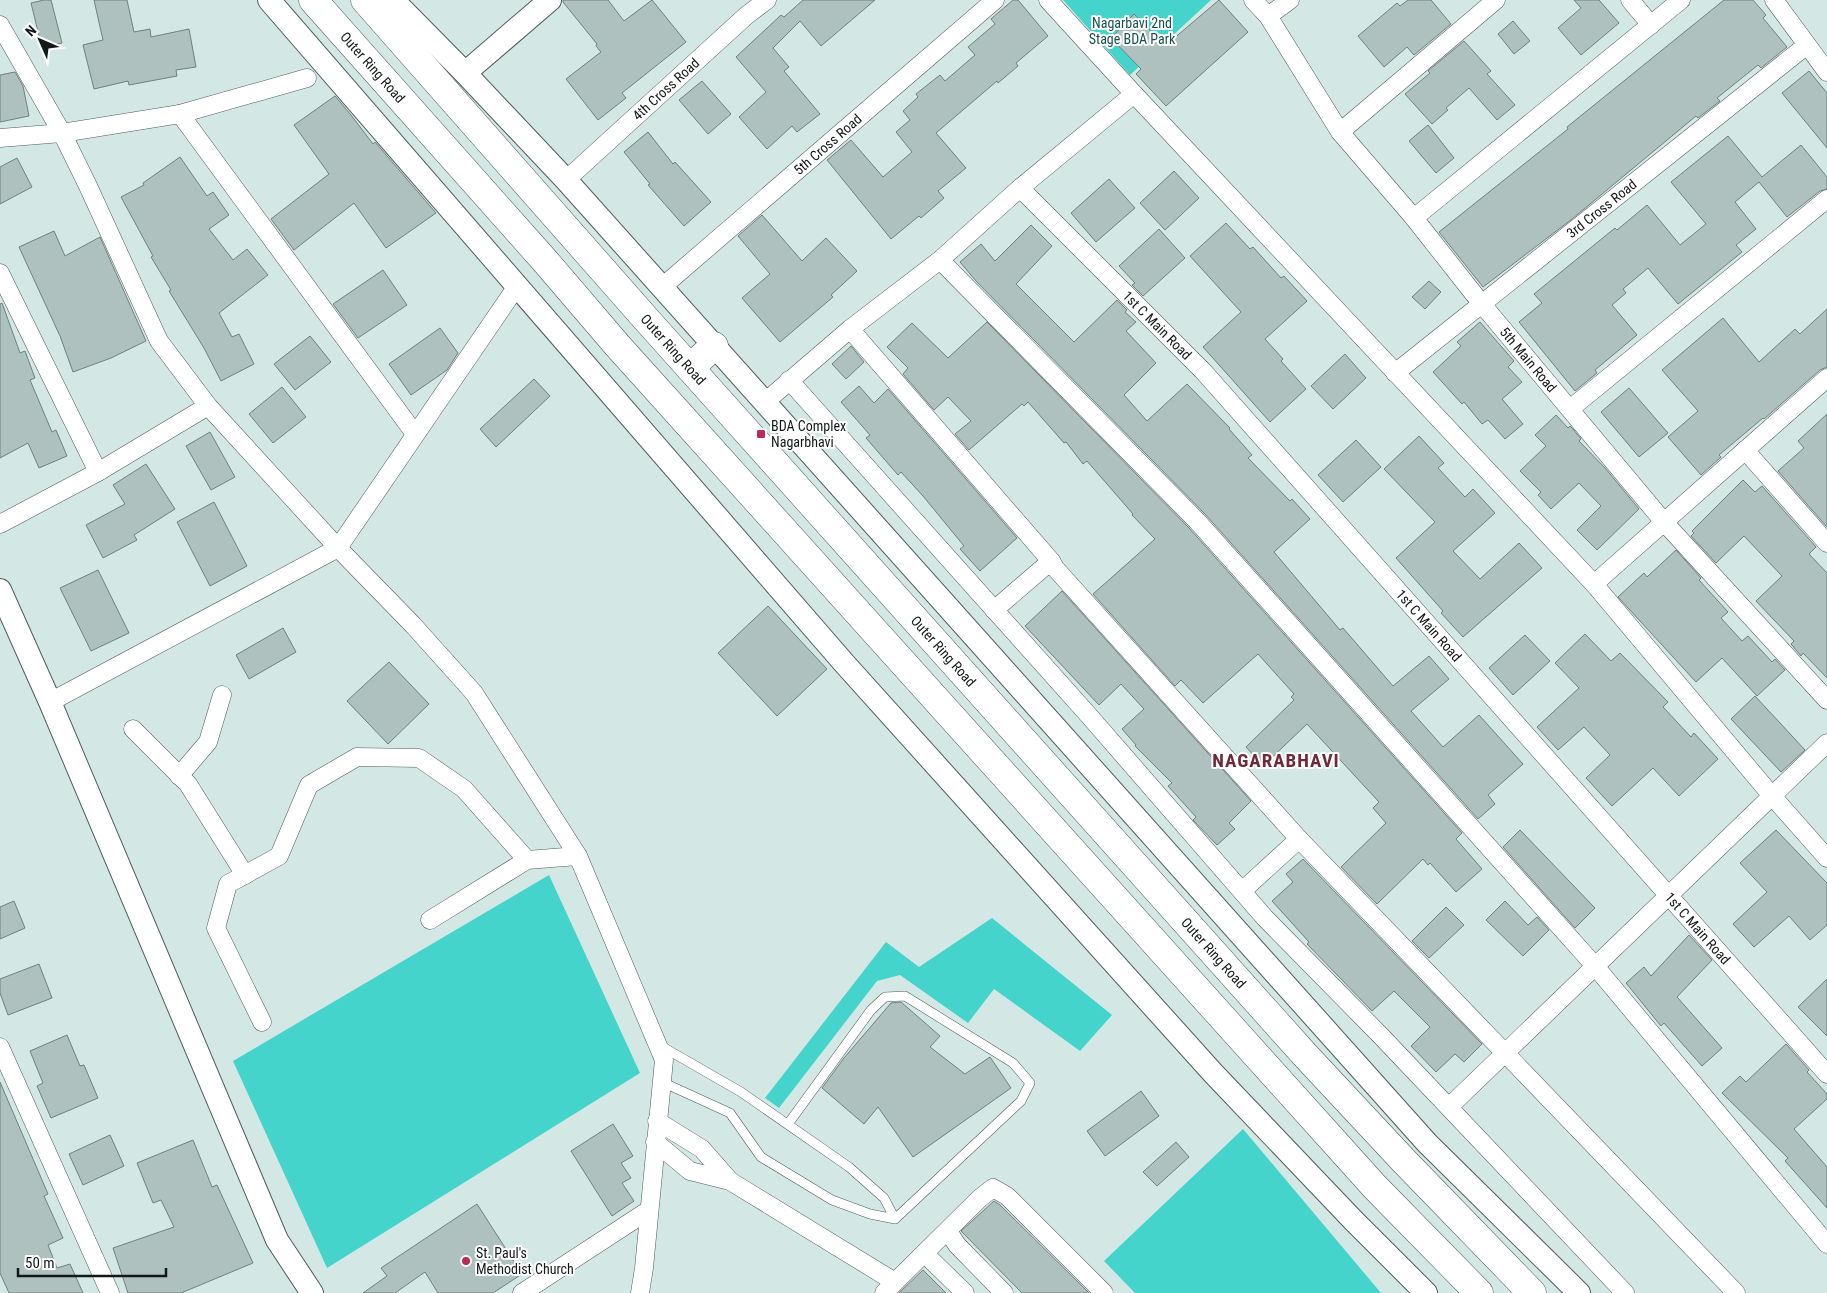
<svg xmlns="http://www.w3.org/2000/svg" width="1827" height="1293" font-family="'Roboto Condensed',sans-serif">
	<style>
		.green { fill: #45d4cb }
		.building { fill: #aec1bf; stroke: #70817f }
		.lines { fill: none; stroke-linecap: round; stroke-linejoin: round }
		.service-casing { stroke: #4d5e5c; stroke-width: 10 }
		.minor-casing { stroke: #4d5e5c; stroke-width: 19 }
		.tertiary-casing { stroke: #4d5e5c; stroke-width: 24 }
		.trunk-casing { stroke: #4d5e5c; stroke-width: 29 }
		.service { stroke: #fff; stroke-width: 9 }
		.minor { stroke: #fff; stroke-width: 18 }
		.tertiary { stroke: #fff; stroke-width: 22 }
		.trunk { stroke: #fff; stroke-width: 28 }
		.poi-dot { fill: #ba2a55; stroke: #fff; stroke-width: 2 }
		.labels { text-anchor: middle; stroke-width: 4; stroke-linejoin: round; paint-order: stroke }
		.park-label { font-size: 14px; fill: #15524e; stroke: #fff }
		.street-label { font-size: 14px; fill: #121918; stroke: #fff }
		.poi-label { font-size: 14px; fill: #121918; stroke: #fff; text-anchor: start }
		.district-label { font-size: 19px; font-weight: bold; letter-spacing: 1px; fill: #6f2939; stroke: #fff }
	</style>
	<rect width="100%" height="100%" fill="#d3e7e5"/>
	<path class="green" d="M1063,0H1211L1130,75Z
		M549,875L640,1073L327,1268L233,1061Z
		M992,918L1112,1015L1080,1051L994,989L968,1023L900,975L877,981L779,1108L765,1098L886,942L919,967Z
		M1243,1129L1381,1293H1135L1104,1261Z"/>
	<path class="building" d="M44,0H51L62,43L42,48L31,3Z
		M94,0H127L134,32L150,29L151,37L189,29L196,67L176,70L177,76L129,85L128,81L94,89L83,45L103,40Z
		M563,0H608L624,21L652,0L686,42L622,93L626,98L598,120L566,79L601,52L596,46L597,44L563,2Z
		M803,0H875L821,46L800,21L773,48L789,67L784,71L820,114L797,132L792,126L767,149L739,117L766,92L736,57L781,15L784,17Z
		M1013,0H1018L1048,36L1016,63L1018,66L998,83L997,81L936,133L966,168L938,191L944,198L921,218L919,216L891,239L827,160L851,140L883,177L912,152L896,132L910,120L903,111L918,97L916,94L940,75L945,81L975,55L968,47L995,24L991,19Z
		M1219,0L1248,32L1166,106L1136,74L1141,69L1111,38L1134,14L1165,46Z
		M1408,0H1431L1451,24L1414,55L1407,47L1384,67L1358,36L1397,3L1400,6Z
		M1574,0H1599L1619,23L1581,55L1558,28L1581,8Z
		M1724,0H1753L1766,15L1763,18L1787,47L1761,68L1758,65L1717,98L1720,101L1698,118L1696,116L1572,219L1483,287L1439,232L1568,129L1567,127Z
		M1513,21L1530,41L1514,54L1498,34Z
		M1464,41L1491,71L1487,74L1515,105L1497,120L1469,88L1446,108L1448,110L1432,124L1405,94L1430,73L1428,71Z
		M1809,71L1827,93V148L1782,93Z
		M15,72L23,86L29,116L0,122V75Z
		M702,81L731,114L708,134L679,100Z
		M335,96L351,115L373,144L375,142L436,213L386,248L354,203L294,250L271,219L329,174L294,125Z
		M1428,125L1454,158L1436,173L1409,141Z
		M648,132L673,164L675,162L711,202L684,226L648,185L650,184L624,152Z
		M1728,136L1762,177L1801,145L1827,177V189L1820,191L1787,217L1759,182L1735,202L1756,229L1736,245L1742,252L1678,304L1648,268L1623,289L1626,293L1612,305L1637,335L1595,370L1597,373L1575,391L1519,322L1542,303L1534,294L1615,228L1617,230L1647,205L1680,245L1706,224L1671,182Z
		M180,157L207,196L213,192L229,215L209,229L233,260L247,249L268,275L219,313L232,337L239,334L254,364L221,381L204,348L169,291L171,290L151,257L153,256L121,197L144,185L143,183Z
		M17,158L32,187L0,204V167Z
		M1174,171L1199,198L1165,230L1140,203Z
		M1109,179L1135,208L1096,242L1071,213Z
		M762,215L802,261L826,238L857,271L831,295L833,297L780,342L742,298L770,274L738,236Z
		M1226,223L1250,249L1253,247L1281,278L1284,276L1307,301L1265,339L1283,359L1281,361L1306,389L1270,422L1203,347L1241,312L1190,256Z
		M1031,225L1052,246L1016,284L1074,342L1117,300L1127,310L1125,312L1136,322L1126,331L1156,363L1124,395L1147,421L1187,384L1230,428L1229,429L1252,455L1248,458L1290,501L1292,499L1310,519L1274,552L1340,630L1343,628L1393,686L1429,656L1449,679L1411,711L1443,747L1479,715L1523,764L1488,795L1495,804L1478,819L1205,514L976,281L960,262L981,244L995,261Z
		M1159,229L1185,258L1143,296L1132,285L1135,283L1119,266Z
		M54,231L65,256L100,237L146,341L111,358L73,372L60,336L19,247Z
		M383,270L407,305L358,338L333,304Z
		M1429,281L1441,292L1425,309L1412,297Z
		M2,303L20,353L25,351L35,378L30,380L52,432L56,430L67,456L39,468L28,443L0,458V304Z
		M1827,309V367L1820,370L1764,419L1763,418L1719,455L1721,457L1701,475L1668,437L1698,411L1662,370L1723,318L1759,362L1795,329L1800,334Z
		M987,322L1189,528L1462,833L1456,839L1482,869L1456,892L1430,863L1428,865L1423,859L1377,904L1341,867L1386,823L1373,808L1379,802L1307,724L1263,766L1246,747L1294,700L1291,697L1294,694L1258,654L1203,703L1181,680L1175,686L1093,594L1155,539L1132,515L1133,514L1087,461L1083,464L1066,442L1064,443L1028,402L1024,406L1022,404L969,450L955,434L971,421L948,397L934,410L903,374L908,368L887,347L912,323L948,358Z
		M1480,322L1514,361L1508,367L1522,382L1502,399L1523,424L1505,439L1488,420L1482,424L1464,402L1462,404L1433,372L1461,346L1457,342Z
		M440,328L458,353L447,370L411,395L389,364Z
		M310,336L331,362L295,390L274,364Z
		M851,346L864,362L846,379L832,364Z
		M1345,354L1366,378L1333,409L1311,386Z
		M534,379L550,396L496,447L480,429Z
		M859,386L874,403L888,389L1017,538L980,571L960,549L964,546L923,496L901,472L898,475L866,438L870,435L841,402Z
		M282,387L306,417L273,443L249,414Z
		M1629,388L1668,433L1639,457L1601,412Z
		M1827,414V527L1778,471L1804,448L1798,441Z
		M1556,415L1568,428L1570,426L1573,429L1581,439L1579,441L1605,468L1639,509L1597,550L1577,530L1601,506L1579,483L1551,509L1538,495L1541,492L1520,471L1546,446L1535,435Z
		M210,432L235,477L211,490L186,446Z
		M1419,436L1444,463L1438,468L1465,497L1473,489L1495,513L1453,551L1480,579L1519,543L1542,568L1463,637L1441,613L1443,611L1396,558L1435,522L1384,469Z
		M1356,440L1381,467L1343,502L1318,475Z
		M146,464L175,509L134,535L137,540L103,558L86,525L125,504L113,485Z
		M1743,480L1755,492L1762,486L1816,547L1809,554L1827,573V678L1803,653L1801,656L1791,644L1794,641L1756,601L1782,576L1744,536L1716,563L1691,536L1694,533L1692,531Z
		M214,502L247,566L210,586L177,522Z
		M1676,550L1701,578L1699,580L1728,612L1721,618L1742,641L1748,636L1772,662L1775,659L1785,670L1757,696L1722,658L1696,682L1618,597L1644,573L1647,577Z
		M98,570L129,633L91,651L60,588Z
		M1062,591L1251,801L1229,823L1235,829L1217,845L1193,820L1196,817L1168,786L1172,783L1135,746L1136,745L1122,729L1144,709L1121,684L1099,705L1025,626Z
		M768,606L827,669L777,716L718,653Z
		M283,628L296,652L249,679L236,655Z
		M1585,634L1611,661L1620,653L1668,702L1663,707L1691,737L1694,733L1718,759L1679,796L1653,768L1612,806L1586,778L1610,755L1584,727L1558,750L1537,727L1579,688L1555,663Z
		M1525,635L1550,661L1513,695L1489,668Z
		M389,662L429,704L388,744L347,701Z
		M1755,696L1805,750L1781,772L1731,719Z
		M1520,830L1595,908L1575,928L1503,847Z
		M1776,830L1827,883V925L1810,940L1789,916L1754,947L1733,924L1767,892L1740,863Z
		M1303,859L1482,1044L1464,1062L1455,1054L1436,1072L1411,1046L1430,1027L1394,991L1372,1011L1307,944L1309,942L1272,901L1293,882L1286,874Z
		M14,901L25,928L0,939V907Z
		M1505,901L1528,925L1537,917L1549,930L1523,956L1486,920Z
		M1446,907L1464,925L1429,958L1412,941Z
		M1689,935L1712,960L1677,997L1722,1048L1702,1066L1664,1023L1661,1026L1626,983L1644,967L1651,976Z
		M39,964L52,998L8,1015L0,993V979Z
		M1827,979V1036L1798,1007Z
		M901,1002L940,1036L930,1047L965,1074L990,1057L1011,1088L913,1157L878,1107L864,1124L822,1088L844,1058L891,1003Z
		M67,1035L80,1066L84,1065L98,1098L51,1118L37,1086L43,1083L30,1051Z
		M1786,1044L1809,1070L1807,1072L1827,1094V1099L1794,1129L1827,1167V1208L1785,1161L1788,1158L1722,1093L1740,1076L1746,1082Z
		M0,1082L48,1194L44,1196L63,1238L48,1245L57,1268L70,1264L83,1293H9L0,1273Z
		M1141,1091L1159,1116L1105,1156L1087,1131Z
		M613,1124L633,1156L621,1163L631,1178L622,1183L634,1201L612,1216L571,1151Z
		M110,1135L124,1166L83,1185L69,1154Z
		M193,1140L212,1187L217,1185L253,1263L181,1293H128L113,1248L174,1227L161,1200L153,1203L137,1163Z
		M1176,1142L1189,1157L1157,1186L1143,1172Z
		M994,1201L1000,1205L1089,1293H1022L961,1231Z
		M477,1204L522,1274L493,1293H438L425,1272L395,1293H363L387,1276L381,1268Z
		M923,1270L946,1293H899Z"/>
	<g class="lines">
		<g class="service-casing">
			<path id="service" d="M661,1046L741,1092L849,1167L884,1198L895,1219
				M662,1082L730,1113L761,1157L832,1200L870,1214L895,1219
				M788,1124L871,1010L885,997L905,996L1013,1063L1030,1083L1021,1101L895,1219"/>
		</g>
		<g class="minor-casing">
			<g id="minor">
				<path d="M1048,0L1134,94L1594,584L1772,796L1827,858"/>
				<path id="s1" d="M1253,0L1268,16L1340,132L1414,218L1481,303L1664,522L1827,700"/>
				<path d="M1630,0L1651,25"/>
				<path d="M1774,0L1827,72"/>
				<path d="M1268,16L1290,0"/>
				<path d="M0,25L62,133L88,186L159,341L208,406L98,472L0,524"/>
				<path d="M180,114L307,78"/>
				<path d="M1340,132L1496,0"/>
				<path d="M0,138L62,133L180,114L415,434"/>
				<path id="s2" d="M566,180L747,15L767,0"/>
				<path id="s3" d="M1020,188L1203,371L1827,1074"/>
				<path d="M1414,218L1681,0"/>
				<path d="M940,260L1197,521L1595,966L1827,1244"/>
				<path d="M0,273L98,472"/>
				<path id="s4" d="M661,288L995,0"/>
				<path d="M850,329L1051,561L1055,568L1299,839L1736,1293"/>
				<path id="s5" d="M1395,373L1807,45"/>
				<path d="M789,380L1091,718L1265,918L1381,1036L1625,1293"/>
				<path d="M765,402L850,329L940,260L1020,188L1134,94"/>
				<path d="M208,406L338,548L413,625L474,693L578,856L664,1060L644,1268L640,1293"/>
				<path d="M1570,409L1827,199"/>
				<path d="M1745,450L1827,543"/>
				<path d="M1594,584L1827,378"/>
				<path d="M994,610L1051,561"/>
				<path d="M50,702L338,548L517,286"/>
				<path d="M133,729L188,784L245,875"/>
				<path d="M179,776L208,742L222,695"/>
				<path d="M1242,891L1299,839"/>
				<path d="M430,920L527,860"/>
				<path d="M262,1022L216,928L228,884L279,856L309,785L357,757L419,758L464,789L527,860L578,856"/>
				<path d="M0,1047L110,1293"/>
				<path d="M1449,1107L1827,743"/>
				<path d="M657,1121L702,1149L730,1181"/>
				<path d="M655,1142L690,1171L730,1181L895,1282"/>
				<path d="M948,1231L957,1245L1004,1293"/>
				<path d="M925,1254L965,1293"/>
				<path d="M522,1293L649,1210"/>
				<path d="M884,1293L980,1198L993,1188L1007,1196L1104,1293"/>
			</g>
		</g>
		<g class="tertiary-casing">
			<path id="tertiary" d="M269,0L844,663L1213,1073L1353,1220L1426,1293
				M393,0L465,73L566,180L1427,1143L1579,1293
				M465,73L550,0
				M0,590L50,702L277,1240L312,1293"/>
		</g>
		<g class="trunk-casing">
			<g id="trunk">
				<path id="s6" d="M313,0L546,262L617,345L1375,1187L1479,1293"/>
				<path id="s7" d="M365,0L646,319L1305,1055L1404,1161L1532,1293"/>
				<path d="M690,368L714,346"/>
			</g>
		</g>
		<use href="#service" class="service"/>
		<use href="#minor" class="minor"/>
		<use href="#tertiary" class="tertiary"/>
		<use href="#trunk" class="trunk"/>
	</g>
	<g class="poi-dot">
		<rect x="756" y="429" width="10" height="10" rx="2.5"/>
		<circle cx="466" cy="1261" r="5"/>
	</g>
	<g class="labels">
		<g class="park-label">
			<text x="1132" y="28">Nagarbavi 2nd<tspan x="1132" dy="16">Stage BDA Park</tspan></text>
		</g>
		<g class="street-label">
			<text dy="5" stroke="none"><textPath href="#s6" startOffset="90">Outer Ring Road</textPath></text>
			<text dy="5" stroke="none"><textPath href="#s2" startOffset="135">4th Cross Road</textPath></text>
			<text dy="5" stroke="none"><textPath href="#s4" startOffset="220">5th Cross Road</textPath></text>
			<text dy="5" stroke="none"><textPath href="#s5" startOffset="264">3rd Cross Road</textPath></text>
			<text dy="5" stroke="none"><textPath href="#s3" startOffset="194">1st C Main Road</textPath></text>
			<text dy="5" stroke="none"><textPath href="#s7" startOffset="466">Outer Ring Road</textPath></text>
			<text dy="5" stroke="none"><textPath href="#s1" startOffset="454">5th Main Road</textPath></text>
			<text dy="5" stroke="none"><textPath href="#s3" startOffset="599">1st C Main Road</textPath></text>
			<text dy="5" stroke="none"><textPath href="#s7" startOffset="871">Outer Ring Road</textPath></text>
			<text dy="5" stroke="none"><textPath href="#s3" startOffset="1004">1st C Main Road</textPath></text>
			<text dy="5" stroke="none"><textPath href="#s7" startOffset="1276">Outer Ring Road</textPath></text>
		</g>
		<g class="poi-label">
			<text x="771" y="431">BDA Complex<tspan x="771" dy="16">Nagarbhavi</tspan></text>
			<text x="476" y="1258">St. Paul's<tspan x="476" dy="16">Methodist Church</tspan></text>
		</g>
		<g class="district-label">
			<text x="1276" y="767">NAGARABHAVI</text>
		</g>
	</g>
	<g transform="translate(40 40) rotate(315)" stroke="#ffffff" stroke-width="4" paint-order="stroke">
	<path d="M0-4L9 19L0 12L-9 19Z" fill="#121918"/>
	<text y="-8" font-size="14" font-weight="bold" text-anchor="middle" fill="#121918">N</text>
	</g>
	<path d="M18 1268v8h148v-8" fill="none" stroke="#121918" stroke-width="2.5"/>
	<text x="25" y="1268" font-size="15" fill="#121918" stroke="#ffffff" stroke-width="4" paint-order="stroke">50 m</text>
</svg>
